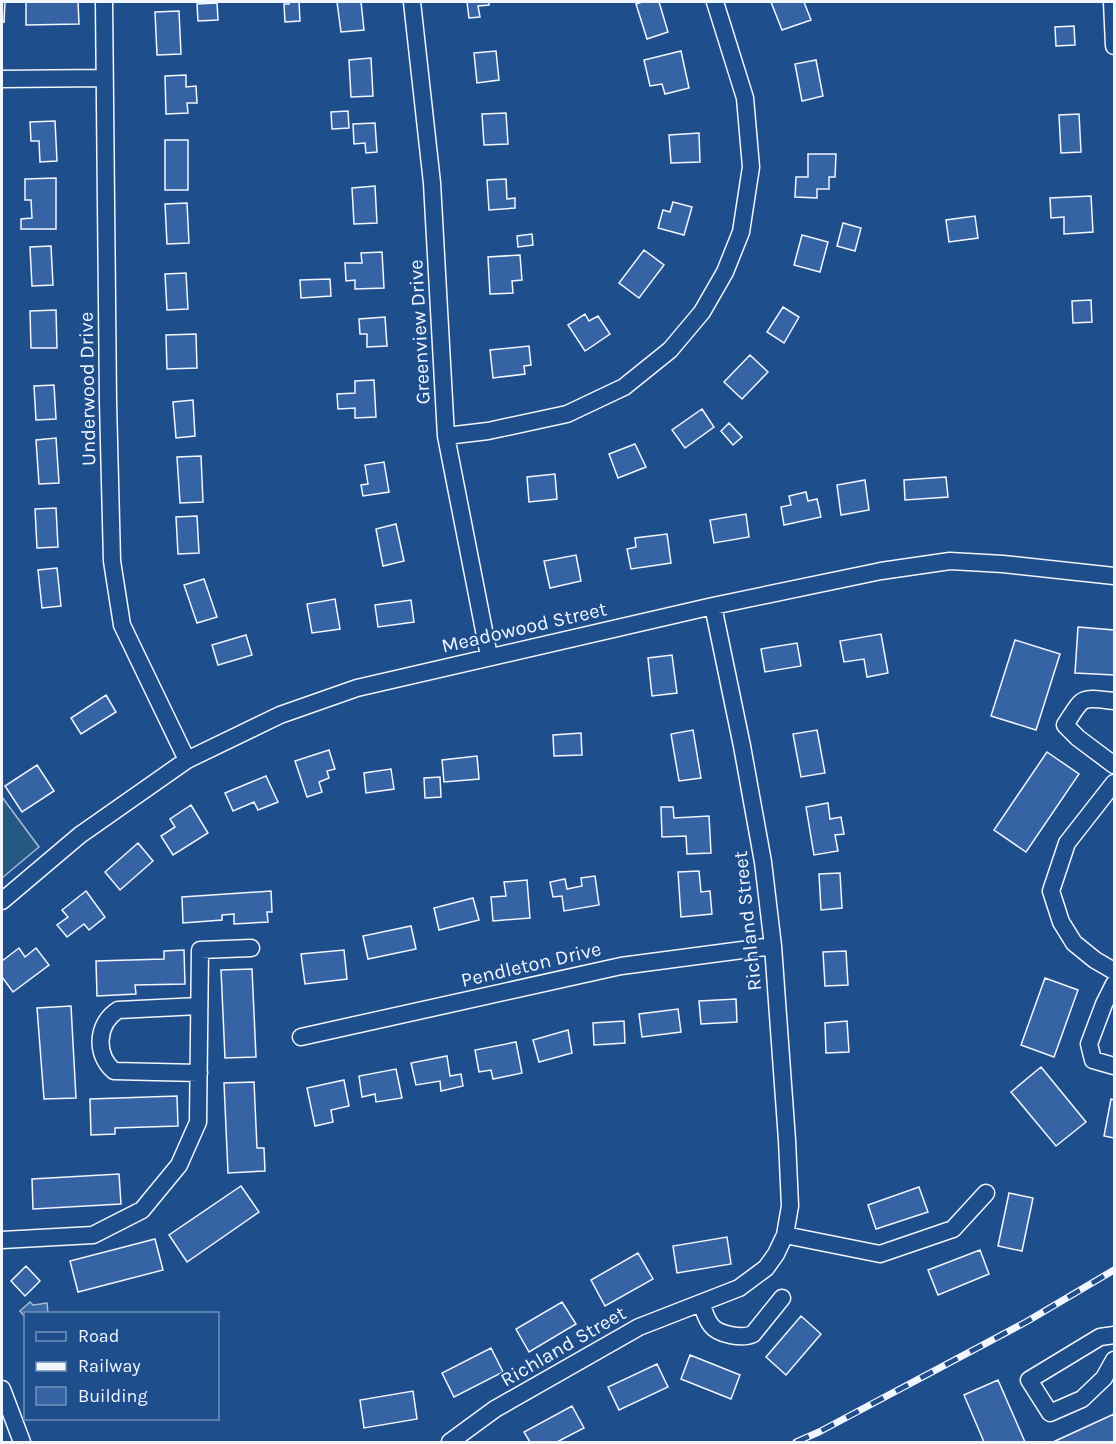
<svg xmlns="http://www.w3.org/2000/svg" width="1116" height="1444" font-family="Karla,sans-serif">
	<style>
		.green { fill: #245a82; stroke: #a8bbd7; stroke-width: 1.5 }
		.water { fill: #3b69a3; stroke: #a8bbd7; stroke-width: 1.5 }
		.building { fill: #3563a3; stroke: #f2f6ff; stroke-width: 1.5 }
		.lines { fill: none; stroke-linecap: round; stroke-linejoin: round }
		.minor-casing { stroke: #f2f6ff; stroke-width: 19 }
		.minor { stroke: #1f4e8c; stroke-width: 16 }
		.rail-casing { stroke: #f2f6ff; stroke-width: 7 }
		.rail { stroke: #1f4e8c; stroke-width: 4.5; stroke-dasharray: 14; stroke-linecap: butt }
		.labels { text-anchor: middle; stroke-width: 4.5; stroke-linejoin: round; paint-order: stroke }
		.street-label { font-size: 20px; fill: #f2f6ff; stroke: #1f4e8c }
	</style>
	<rect width="100%" height="100%" fill="#1f4e8c"/>
	<path class="green" d="M2,797L39,847L2,878Z"/>
	<path class="water" d="M30,1302L33,1305L47,1303L48,1313L26,1314L25,1317L20,1311Z"/>
	<path class="building" d="M2,2H5L4,22L2,21Z
		M26,2H78L79,24L26,25Z
		M289,2H299L300,21L285,22L284,4H289Z
		M337,2H361L364,30L341,32Z
		M467,2H489V5L478,6L480,17L469,18Z
		M642,2H659L668,32L647,39L636,4Z
		M771,2H804L811,20L782,30Z
		M217,3L218,20L198,21L197,4Z
		M179,11L181,54L157,55L155,12Z
		M1074,26L1075,45L1056,46L1055,27Z
		M496,51L499,80L477,83L474,53Z
		M681,51L689,88L665,94L662,84L650,86L644,60Z
		M371,58L373,96L351,97L349,60Z
		M816,60L823,96L802,101L795,64Z
		M186,75V87L196,86L197,103H187L188,113L166,114L165,76Z
		M348,111L349,128L332,129L331,112Z
		M506,113L508,144L484,145L482,114Z
		M1079,114L1081,152L1061,153L1059,115Z
		M55,121L57,161L40,162L39,141H31L30,122Z
		M375,123L377,152L366,153L365,143L354,144L353,124Z
		M699,133L700,162L671,163L669,135Z
		M165,140H188V190H165Z
		M808,154H836L835,177H829V189H817V198L795,197L796,177H808Z
		M56,178V229H21V219L32,218L31,200H25V179Z
		M506,179L507,199L515,198V208L489,210L487,180Z
		M375,186L377,223L354,224L352,188Z
		M1091,196L1093,232L1064,234V217L1051,218L1050,198Z
		M673,202L692,207L684,235L658,228L663,210L670,212Z
		M187,203L189,243L167,244L165,204Z
		M975,216L978,238L949,242L946,220Z
		M843,223L861,228L855,251L837,246Z
		M532,234L533,245L518,247L517,236Z
		M802,235L828,242L820,272L794,265Z
		M51,246L53,285L32,286L30,247Z
		M644,250L664,265L639,298L619,283Z
		M382,252L384,288L355,289V280L346,281L345,263H362L361,253Z
		M520,255L522,280L512,281L513,293L490,294L488,257Z
		M186,273L188,309L167,310L165,274Z
		M330,279L331,296L301,298L300,280Z
		M1091,300L1092,322L1073,323L1072,301Z
		M783,307L799,317L784,343L767,332Z
		M56,310L57,348H31L30,311Z
		M585,314L589,321L598,316L610,334L585,351L568,325Z
		M385,317L387,346L367,347V334H360L359,319Z
		M196,334L197,368L167,369L166,335Z
		M529,346L531,365L524,366L525,374L493,378L490,350Z
		M750,355L768,372L742,399L724,382Z
		M374,380L376,417L355,418V408L338,409L337,394L355,393V381Z
		M54,385L56,419L36,420L34,386Z
		M193,400L195,436L176,438L173,402Z
		M702,409L714,427L685,448L672,430Z
		M729,423L742,437L733,445L721,431Z
		M56,438L59,483L39,484L36,440Z
		M635,444L646,467L618,478L609,454Z
		M201,456L203,502L180,503L177,457Z
		M384,462L389,492L363,496L361,485L368,484L365,465Z
		M555,474L557,499L529,502L527,477Z
		M946,477L948,497L905,500L904,480Z
		M865,480L869,510L841,515L837,485Z
		M806,492L808,501L817,499L821,517L784,525L781,507L791,505L789,496Z
		M56,508L58,547L37,548L35,509Z
		M746,514L749,537L714,543L710,520Z
		M197,516L199,553L178,554L176,517Z
		M396,524L404,561L383,566L376,529Z
		M667,534L671,563L631,569L627,549L636,547L635,538Z
		M576,555L581,581L550,588L544,561Z
		M57,568L61,606L42,608L38,570Z
		M204,579L217,617L197,623L184,585Z
		M335,599L340,629L312,633L307,604Z
		M411,600L414,622L378,627L375,605Z
		M1078,627L1114,630V675L1075,673Z
		M881,634L888,673L867,677L864,659L844,662L840,641Z
		M246,635L252,655L218,665L212,645Z
		M1015,640L1060,654L1036,730L991,716Z
		M797,643L801,666L765,672L761,649Z
		M672,655L677,693L652,696L648,658Z
		M106,695L116,712L81,734L71,718Z
		M693,730L701,778L679,781L671,734Z
		M817,730L825,773L801,777L793,734Z
		M581,733L582,755L554,756L553,735Z
		M329,750L335,769L327,771L329,778L319,782L322,792L307,797L295,761Z
		M1047,752L1079,774L1026,852L994,830Z
		M477,756L479,779L444,782L442,760Z
		M37,765L54,791L22,812L5,786Z
		M391,769L394,789L366,793L364,773Z
		M266,776L278,802L258,810L254,802L233,811L225,793Z
		M440,777L441,797L425,798L424,778Z
		M828,803L830,819L841,817L844,834L835,835L838,851L814,855L806,807Z
		M191,805L208,833L173,855L161,836L175,827L170,819Z
		M661,807H673L674,818L709,816L711,853L687,854L686,836L662,837Z
		M138,843L153,861L120,890L105,872Z
		M699,871L701,892L710,891L712,914L681,917L678,872Z
		M840,873L842,908L821,910L819,874Z
		M595,876L599,905L564,911L562,896L553,897L550,882L565,879L567,889L582,886L581,878Z
		M527,880L530,918L493,921L491,897L506,896L504,882Z
		M86,891L105,917L89,930L84,924L67,937L57,925L68,917L62,910Z
		M271,891L272,912H267L268,922L234,924V914L222,915V920L183,923L182,897Z
		M473,898L479,920L439,930L434,908Z
		M411,926L416,949L368,959L363,936Z
		M19,948L25,957L36,948L49,965L13,992L2,977V961Z
		M184,950L185,984L135,985L136,994L97,996L96,961L164,959V951Z
		M344,950L347,979L305,984L301,954Z
		M846,951L848,985L825,986L823,952Z
		M252,969L256,1057L225,1058L221,970Z
		M1045,978L1078,990L1054,1057L1021,1045Z
		M736,999L737,1022L701,1024L699,1001Z
		M71,1006L76,1098L44,1099L37,1008Z
		M678,1009L681,1032L642,1037L639,1014Z
		M624,1021L625,1043L594,1045L593,1023Z
		M847,1021L849,1052L826,1053L825,1023Z
		M568,1030L572,1053L539,1062L533,1040Z
		M516,1042L522,1073L493,1079L491,1070L479,1072L475,1050Z
		M447,1056L450,1076L461,1074L463,1086L441,1091L440,1081L416,1085L411,1063Z
		M1041,1067L1086,1122L1056,1146L1011,1092Z
		M396,1069L402,1098L376,1102L375,1094L362,1097L359,1076Z
		M344,1080L349,1106L331,1110L333,1122L315,1126L307,1088Z
		M254,1082L257,1148H264L265,1171L228,1173L224,1083Z
		M177,1096L178,1126L115,1128V1134L91,1135L90,1099Z
		M1111,1099L1114,1100V1138L1104,1136Z
		M119,1174L121,1204L33,1209L32,1179Z
		M241,1186L259,1212L187,1262L169,1235Z
		M919,1187L928,1212L876,1229L868,1205Z
		M1009,1193L1033,1198L1022,1251L998,1246Z
		M727,1237L731,1264L677,1273L673,1246Z
		M155,1239L163,1270L78,1292L70,1261Z
		M980,1250L989,1274L938,1295L928,1270Z
		M638,1253L653,1279L605,1306L591,1280Z
		M26,1266L40,1281L25,1296L11,1281Z
		M562,1302L576,1324L529,1352L516,1329Z
		M801,1316L821,1334L786,1375L766,1357Z
		M491,1348L503,1372L454,1397L442,1373Z
		M690,1355L740,1375L731,1399L681,1379Z
		M657,1364L668,1387L619,1410L608,1387Z
		M998,1380L1025,1442H984L964,1395Z
		M413,1391L417,1419L364,1428L360,1400Z
		M572,1406L584,1428L557,1442H530L524,1432Z
		M1114,1414V1442H1053Z"/>
	<g class="lines">
		<g class="minor-casing">
			<path id="minor" d="M104,2L108,402L112,561L122,625L187,760
				M412,2L432,183L446,436L489,656
				M1112,2L1114,46
				M2,79L103,78
				M446,436L488,431L567,414L624,387L670,350L702,312L725,272L741,232L751,167L745,98L715,2
				M1114,701C1079,697 1084,696 1065,725L1078,738L1114,765
				M1114,783L1067,843L1051,891L1061,922L1074,943L1095,960L1114,971
				M2,901L80,835L187,760L280,715L357,688L713,606L881,571L950,561L1003,564L1114,576
				M1114,984L1104,1004L1089,1044L1093,1060L1114,1066
				M301,1037L621,966L773,946
				M199,1073L114,1071C95,1055 96,1024 118,1010L199,1006
				M785,1235L880,1254L953,1229L986,1193
				M2,1240L93,1235L142,1210L179,1165L198,1122L200,950L251,948
				M701,1303C704,1310 706,1319 711,1325C718,1335 743,1339 753,1334L782,1298
				M1114,1335L1100,1337L1029,1380L1050,1413L1082,1399L1104,1378L1114,1360
				M2,1389L22,1442
				M450,1442L495,1409L639,1327L739,1288L766,1268L776,1254L785,1235L790,1206L787,1140L773,946L763,862L742,746L713,606"/>
		</g>
		<use href="#minor" class="minor"/>
		<g class="rail-casing">
			<path id="rail" d="M796,1442L819,1432L1026,1322L1114,1270"/>
		</g>
		<use href="#rail" class="rail"/>
	</g>
	<g class="labels">
		<g class="street-label">
			<text transform="translate(419 332) rotate(-93)" y="7">Greenview Drive</text>
			<text transform="translate(87 389) rotate(-91)" y="7">Underwood Drive</text>
			<text transform="translate(524 627) rotate(-13)" y="7">Meadowood Street</text>
			<text transform="translate(747 921) rotate(-96)" y="7">Richland Street</text>
			<text transform="translate(531 964) rotate(-13)" y="7">Pendleton Drive</text>
			<text transform="translate(563 1346) rotate(-30)" y="7">Richland Street</text>
		</g>
	</g>
	<rect width="1116" height="1444" fill="none" stroke="#f2f6ff" stroke-width="6"/>
	<rect x="24" y="1312" width="195" height="108" fill="#1f4e8c" stroke="#7391ba" stroke-width="1.5"/>
	<rect x="36" y="1332" width="30" height="9" fill="#1f4e8c" stroke="#7391ba" stroke-width="1.5"/>
	<text x="78" y="1342" font-size="18" fill="#f2f6ff">Road</text>
	<rect x="36" y="1362" width="30" height="9" fill="#f2f6ff" stroke="#7391ba" stroke-width="1.5"/>
	<text x="78" y="1372" font-size="18" fill="#f2f6ff">Railway</text>
	<rect x="36" y="1387" width="30" height="18" fill="#3563a3" stroke="#7391ba" stroke-width="1.5"/>
	<text x="78" y="1402" font-size="18" fill="#f2f6ff">Building</text>
</svg>
